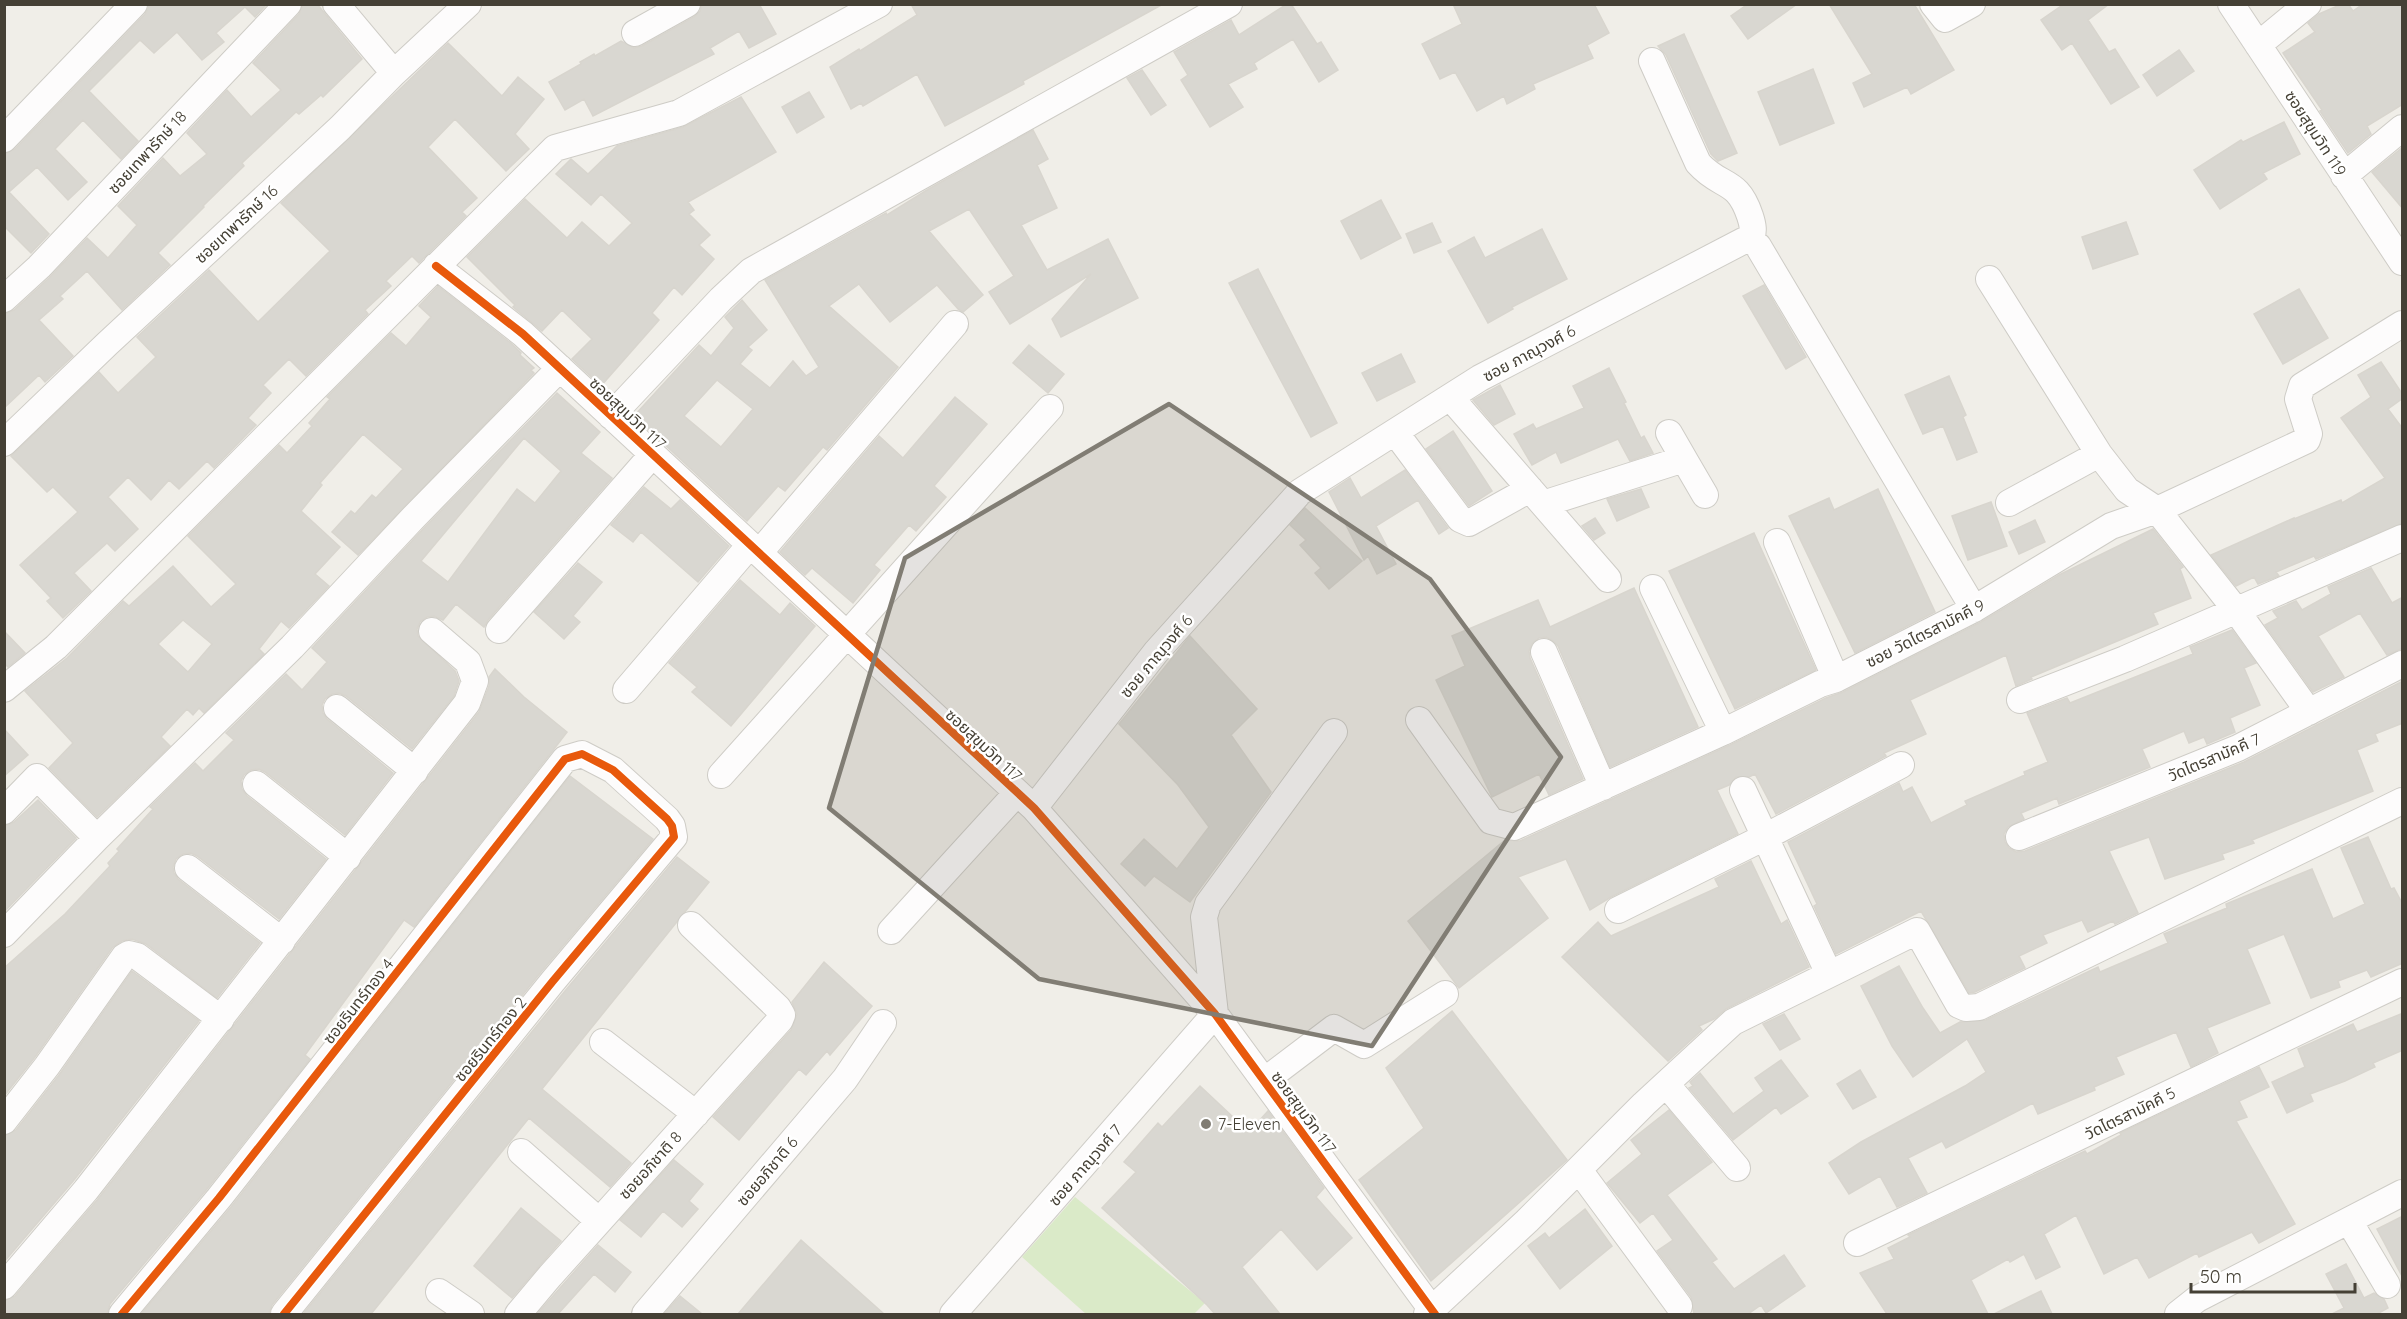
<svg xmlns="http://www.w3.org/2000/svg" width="2407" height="1319" font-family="Quicksand,'Noto Sans Thai',sans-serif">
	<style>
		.green { fill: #daeac8 }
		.building { fill: #d9d7d1; stroke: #d8d5ce; stroke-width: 1.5; fill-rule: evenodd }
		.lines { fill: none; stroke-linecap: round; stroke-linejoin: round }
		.minor-casing { stroke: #ceccc6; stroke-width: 28 }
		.minor { stroke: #fdfcfc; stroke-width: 26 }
		.cycleway-casing { stroke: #fff; stroke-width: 11 }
		.cycleway { stroke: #e8590c; stroke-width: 8 }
		.marked { fill: #817d74; fill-opacity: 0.2; stroke: #817d74; stroke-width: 4.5; stroke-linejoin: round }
		.poi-dot { fill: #817d74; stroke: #fff; stroke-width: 2 }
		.labels { text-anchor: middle; stroke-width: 5; stroke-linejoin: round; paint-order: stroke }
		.street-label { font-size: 16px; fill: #454035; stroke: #fff }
		.poi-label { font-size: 16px; fill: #454035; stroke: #fff; text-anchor: start }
	</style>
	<rect width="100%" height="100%" fill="#f0eee8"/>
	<path class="green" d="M1075,1197L1205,1303L1194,1314H1086L1022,1257Z"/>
	<path class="building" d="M150,4H267L255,17L245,7L216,33L224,42L202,60L177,32L154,53L140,40L89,91L138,141L121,159L83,120L55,149L87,182L68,200L37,167L9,192L49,234L31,253L4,226V154L15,149L145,14Z
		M303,4H317L362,59L323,97L321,95L299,114L296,112L242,163L244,166L203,206L204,207L158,253L170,265L122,310L87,271L60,296L63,299L39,320L73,356L45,382L39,375L4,408V314L14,310L49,278L87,238L108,258L137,225L118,206L163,158L180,176L207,154L187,133L227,90L251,117L281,90L253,63L299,14Z
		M702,4H759L776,34L749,48L739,31L710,48L714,54L593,116L584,99L565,110L549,82L581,64L580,62L594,54L595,56L621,41L634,48L642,46L694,17L700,11Z
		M911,4H1163L1023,81L1024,84L945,126L917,74L863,106L861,103L851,109L830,67L859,49L860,51L917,15Z
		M1287,4H1291L1317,44L1321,42L1338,70L1319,82L1293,39L1254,63L1257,69L1228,84L1243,107L1210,127L1181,80L1188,75L1174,52L1231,20L1239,35Z
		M1453,4H1594L1609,33L1587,45L1593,58L1533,84L1535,89L1507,104L1504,96L1477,111L1455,72L1440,79L1422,44L1462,24Z
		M1748,4H1797L1748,39L1731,16Z
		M1829,4H1914L1954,70L1911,94L1907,87L1864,107L1853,83L1872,74Z
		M2064,4H2109L2088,20L2109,52L2115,49L2139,87L2111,104L2072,43L2062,50L2041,20Z
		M2342,4H2348L2353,11L2363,4H2403V104L2367,126L2371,134L2348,153L2320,111L2322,110L2283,53L2315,32L2308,23L2319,14Z
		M1684,34L1737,153L1718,161L1711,154L1666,55L1658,46Z
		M448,43L502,96L518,77L544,99L515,134L529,149L506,171L455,119L428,147L477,198L462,212L466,216L419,263L412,256L386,281L391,286L365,310L368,314L306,376L289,359L263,385L271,393L248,418L256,425L214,468L207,461L179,489L169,480L151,500L128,477L108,497L138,529L115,551L107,543L74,573L91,591L63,618L47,601L51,598L20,565L78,512L53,487L47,492L11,456L99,372L118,393L156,357L137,337L209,270L258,322L330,251L281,203Z
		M2179,50L2194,71L2157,96L2143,75Z
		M1813,69L1834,123L1780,145L1758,92Z
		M1142,70L1166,105L1151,115L1127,78Z
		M809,92L824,117L797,133L782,107Z
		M741,97L776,152L688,202L694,210L689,214L710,235L699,245L714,259L682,295L674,287L652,313L659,320L601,386L572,359L592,339L562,310L542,331L513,307L515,305L467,257L525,199L567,238L582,222L609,246L632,223L601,194L591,205L556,174L571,159L588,174L617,146L683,127Z
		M2284,122L2300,154L2263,173L2267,179L2220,209L2194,170L2241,140L2243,142Z
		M1033,130L1048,159L1037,165L1057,208L1021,225L1047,270L1108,239L1138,298L1061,337L1052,319L1091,274L1010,324L989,292L1014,276L969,209L929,231L983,295L963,312L958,309L937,285L890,322L859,284L829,306L898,367L827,450L823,447L785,491L778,486L747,521L634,416L699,345L711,356L734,328L725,317L742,300L767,330L748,347L752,350L740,364L770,388L793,361L806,376L819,367L765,280L886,213L887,215L927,190ZM717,380L753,409L721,447L684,416Z
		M2403,147V209L2372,172Z
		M1381,200L1401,238L1361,259L1341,221Z
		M2126,222L2138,254L2093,269L2082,237Z
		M1432,223L1441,242L1414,253L1406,234Z
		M1542,229L1567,279L1512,307L1513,309L1488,323L1448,251L1474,237L1485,258Z
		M1258,269L1337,423L1311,437L1229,283Z
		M1764,285L1806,357L1786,369L1743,296Z
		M438,286L513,345L521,353L520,355L534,368L531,370L534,373L358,555L332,532L351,511L355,514L372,495L376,498L403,469L363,434L320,483L322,485L301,511L340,547L315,574L329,586L289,628L281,621L259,649L264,654L204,713L199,708L193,715L187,709L161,737L170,746L97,817L49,768L73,743L25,691L67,658L123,601L129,606L173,566L211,607L236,584L188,536L279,445L287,453L312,426L309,423L330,399L327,397L391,333L406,346L431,317L419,306ZM183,620L212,644L188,672L158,644Z
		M2299,289L2328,338L2283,364L2254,314Z
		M1029,345L1064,374L1048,393L1013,363Z
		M1401,354L1415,382L1377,401L1362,373Z
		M2381,362L2403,395V398L2388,409L2403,429V523L2316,559L2314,556L2276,572L2279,576L2258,584L2254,577L2236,586L2211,555L2294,518V519L2341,500L2342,503L2385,478L2341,418L2371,397L2358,375Z
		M1609,368L1626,402L1624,403L1641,438L1644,436L1653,453L1630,461L1618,439L1561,463L1556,452L1532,465L1514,434L1533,424L1536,429L1584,408L1573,386Z
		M1949,376L1966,415L1963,417L1977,452L1957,460L1943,426L1923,434L1905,395Z
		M1500,385L1515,414L1494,425L1473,400Z
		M557,393L600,432L581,453L612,478L488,620L484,627L456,604L443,620L434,616L427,617L420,622L417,629L418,636L455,671L459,681L454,696L412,749L346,696L339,693L332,694L325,699L322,705L323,713L327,719L393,773L345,835L265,772L259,769L251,770L244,775L241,781L242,789L247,796L326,859L279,919L197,856L191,853L183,854L176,859L173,867L174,873L178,879L260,943L217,998L146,944L132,939L122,941L112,948L35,1057L4,1096V968L65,914L110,866L108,863L119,851L117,849L153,809L150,807L195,763L203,771L234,740L226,733L286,674L302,690L327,662L312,648L424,528ZM524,438L561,471L535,503L517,489L448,582L421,561Z
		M955,397L987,424L934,486L946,497L916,531L909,525L874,565L880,570L853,603L812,568L805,575L780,552L879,436L903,458Z
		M1453,431L1492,491L1469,506L1426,449Z
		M1405,470L1448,528L1439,534L1418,500L1376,526L1396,564L1377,574L1368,556L1364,560L1329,492L1350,478L1361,498Z
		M644,487L671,509L680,500L729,546L698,582L641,532L633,542L611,525Z
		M1641,489L1649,507L1617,521L1607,499Z
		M1878,489L1935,612L1855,653L1789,516L1829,498L1834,510Z
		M1991,502L2007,546L1968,560L1952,516Z
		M1305,508L1362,561L1329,589L1315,573L1321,568L1300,545L1306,540L1290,525Z
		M1595,518L1605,533L1594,540L1582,526Z
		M2035,520L2045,542L2019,554L2009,532Z
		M2153,529L2183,567L2180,569L2191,598L2153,613L2158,624L2031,677L2032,679L2016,686L2006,655L1910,700L1926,734L1884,753L1886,756L1776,814L1755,774L1749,777H1736L1729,785L1717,790L1738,834L1611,897L1590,910L1566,859L1518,877L1548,918L1459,988L1408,921L1505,840L1520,841L1730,745L1826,698L1843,692L1981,622L2059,575Z
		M1754,533L1816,670L1735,709L1669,571Z
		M578,563L602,582L573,616L580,622L564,639L534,612Z
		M2371,568L2392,603L2403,597V648L2387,655L2360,613L2318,636L2344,677L2313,692L2265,625L2278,618L2273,611L2296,601L2302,610L2331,594L2328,587Z
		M740,580L780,615L790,603L815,626L731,726L692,692L697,687L669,663Z
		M1634,588L1698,727L1610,767L1558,646L1552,640L1546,637L1539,638L1532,644L1529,651L1530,658L1583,779L1549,795L1539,774L1492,797L1436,680L1465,666L1452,636L1538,600L1550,627Z
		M2232,630L2256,663L2244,668L2260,705L2230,718L2235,732L2207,744L2204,737L2189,743L2184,731L2142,749L2150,767L2059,804L2057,798L2021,813L2024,819L2008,827L2004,834L2005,842L2009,848L2016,852L2025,851L2244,762L2403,681V723L2375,734L2378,741L2357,750L2373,791L2252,840L2254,843L2222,854L2224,859L2165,879L2149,837L2109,851L2138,913L2115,924L2113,921L2088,932L2082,920L2043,935L2047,943L2019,956L2025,968L1975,992L1969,993L1921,911L1836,954L1814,906L1817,904L1788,842L1899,783L1903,792L1912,787L1931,823L1967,805L1965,801L2025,775L2024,772L2048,762L2027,713L2067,698L2070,703L2193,654L2190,647Z
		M4,631L25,653L8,667L4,663Z
		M1190,636L1257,709L1231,735L1271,792L1190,902L1154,876L1145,886L1121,864L1144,839L1177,869L1209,827L1178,785L1119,724Z
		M495,669L524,697L567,732L554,749L414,927L404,920L305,1055L310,1059L207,1189L110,1304L107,1314H4V1301L15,1296L98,1199L479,712L489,686V677Z
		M4,729L28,755L4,776Z
		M570,776L653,839L541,972L272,1305L269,1314H141L231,1207Z
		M38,800L76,838L4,912V826L14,822Z
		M2368,837L2391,889L2394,888L2403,905V963L2371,977L2367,970L2338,981L2340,987L2311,998L2284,934L2247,949L2270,1003L2207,1028L2218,1053L2191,1067L2176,1032L2116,1057L2124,1074L2094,1087L2095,1090L2038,1114L2033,1103L1946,1148L1942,1141L1908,1158L1927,1193L1897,1207L1880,1176L1849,1194L1829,1163L1861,1142L1965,1086L1986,1072L1967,1039L1913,1077L1892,1046L1861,986L1899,966L1923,1008L1940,1033L1960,1022L1986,1020L2098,967L2100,972L2168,943L2164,934L2227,908L2226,904L2312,869L2333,919L2365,904L2341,848Z
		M677,857L709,882L542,1089L631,1163L610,1187L529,1118L371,1314H303L565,991Z
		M1751,861L1781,924L1787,920L1809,967L1726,1009L1714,1019L1699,1026L1702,1030L1668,1061L1562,957L1598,922L1611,936L1719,887L1715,879Z
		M824,962L872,1006L830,1055L827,1051L806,1075L799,1069L739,1140L713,1117L791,1030L797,1014L792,1002Z
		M132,971L199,1021L74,1180L4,1262V1136L16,1130L59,1075Z
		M1452,1011L1567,1160L1431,1281L1359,1180L1424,1128L1386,1068Z
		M2403,1013V1050L2373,1063L2375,1067L2345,1081L2310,1094L2313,1101L2287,1113L2272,1082L2305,1067L2298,1049L2353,1024L2357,1032Z
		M1784,1014L1800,1039L1780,1050L1763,1024Z
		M1781,1060L1808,1096L1781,1114L1776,1107L1733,1140L1689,1088L1693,1086L1690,1082L1700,1073L1733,1114L1764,1091L1755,1078Z
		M2259,1067L2269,1087L2239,1101L2247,1117L2236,1121L2295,1224L2259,1243L2252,1232L2199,1257L2197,1253L2149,1278L2137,1257L2104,1274L2076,1215L2044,1234L2060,1267L2036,1279L2024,1254L2010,1262L2008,1259L1971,1280L1988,1314H1887L1860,1273L1894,1259L1888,1248L1910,1237L1908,1235L2085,1151L2087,1154L2121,1135L2120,1133Z
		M1860,1070L1876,1097L1853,1109L1837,1084Z
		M1200,1086L1249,1132L1268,1111L1324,1188L1316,1197L1352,1238L1317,1270L1281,1229L1242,1267L1280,1314H1215L1207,1305L1102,1208L1136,1172L1124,1162L1158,1123L1162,1127Z
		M1669,1110L1712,1162L1667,1195L1717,1259L1712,1262L1734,1289L1784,1255L1805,1286L1766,1313L1761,1305L1748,1314H1694L1691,1297L1657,1251L1673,1240L1653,1213L1640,1223L1607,1183L1642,1154L1631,1140Z
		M674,1160L703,1184L689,1201L698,1209L682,1227L663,1211L641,1237L620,1220Z
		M521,1208L561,1241L512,1298L474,1266Z
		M1585,1209L1612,1246L1560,1289L1528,1246L1545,1233L1549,1238Z
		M2403,1216V1278L2377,1229Z
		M801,1240L884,1314H738Z
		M598,1245L631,1272L615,1292L594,1274L558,1314H537Z
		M2346,1264L2364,1298L2374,1293L2384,1299L2388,1308L2377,1314H2332L2344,1308L2326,1274Z
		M2041,1291L2052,1314H1994Z
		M680,1296L702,1314H664Z"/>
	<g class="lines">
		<g class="minor-casing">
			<path id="minor" d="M336,4L394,73
				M1933,4L1945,19L1972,4
				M2231,4L2402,262
				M635,33L687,4
				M2258,45L2308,4
				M1652,61L1698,163C1721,189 1737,177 1750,216C1753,225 1754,231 1751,240
				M4,139L134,4
				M2344,176L2402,128
				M436,266L523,334L1034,808L1215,1014L1435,1314
				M1989,279L2099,454L2127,490L2157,510L2236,610L2309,712
				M4,299L39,267L288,4
				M1450,397L1608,579
				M611,416L721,299L751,271L1229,4
				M1395,432L1460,519L1469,523L1530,489
				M1669,433L1684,459
				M4,443L107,344L340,128L394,73L468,4
				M2009,503L2099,454
				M1543,504L1684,459L1705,495
				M1777,542L1836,679
				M759,553L955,324
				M1653,588L1723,732
				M499,630L653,454
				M1544,652L1603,787
				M4,689L56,647L555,148L679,113L879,4
				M626,690L750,545
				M2020,700L2125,659L2402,538
				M337,708L415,771
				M1419,720L1491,821L1514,827L1723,732L1820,684L1836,679L1974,609L2111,526L2157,510L2307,440L2309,434L2298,399L2302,386L2402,324
				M721,775L1050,408
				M256,784L348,857
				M1743,790L1829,974
				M1034,808L1156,652L1300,492L1480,378L1743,241L1751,240L1758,246L1974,609
				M4,811L37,777L97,838
				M2019,837L2238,748L2402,664
				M188,868L282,941
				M1618,910L1765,837L1901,765
				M891,931L1016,794
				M4,934L97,838L292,647L413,518L560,368
				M603,1042L696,1114
				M1264,1081L1334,1028L1364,1045L1445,994
				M1666,1084L1737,1168
				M4,1121L47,1066L124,957L129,954L137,956L221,1019
				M521,1152L599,1221
				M1579,1170L1679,1306
				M2349,1221L2387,1285
				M1857,1243L2402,982
				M4,1286L86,1190L467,703L475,681L468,662L432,631
				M439,1292L471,1314
				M122,1314L219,1198L565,759L582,754L613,770L667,819L672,826L674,837L553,981L284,1314
				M518,1314L550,1276L780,1020L782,1015L778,1008L691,925
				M645,1314L845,1079L883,1023
				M953,1314L1215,1014L1204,917L1208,904L1334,732
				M1427,1314L1527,1221L1644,1104L1733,1022L1917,931L1959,1005L1966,1008L1979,1007L2402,801
				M2178,1314L2197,1299L2402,1193"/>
		</g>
		<use href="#minor" class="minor"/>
		<g class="cycleway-casing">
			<path id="cycleway" d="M436,266L523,334L1034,808L1215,1014L1435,1314
				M122,1314L219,1198L565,759L582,754L613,770L667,819L672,826L674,837L553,981L284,1314"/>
		</g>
		<use href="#cycleway" class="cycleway"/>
	</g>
	<path class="marked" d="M1169,404L1430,579L1561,757L1372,1046L1039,979L829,808L905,558Z"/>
	<circle class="poi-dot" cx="1206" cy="1124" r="6"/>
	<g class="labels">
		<g class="street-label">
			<text transform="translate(2316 133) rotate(57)" y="6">ซอยสุขุมวิท 119</text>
			<text transform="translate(147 152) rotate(-47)" y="6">ซอยเทพารักษ์ 18</text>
			<text transform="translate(236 224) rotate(-43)" y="6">ซอยเทพารักษ์ 16</text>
			<text transform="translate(1529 353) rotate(-28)" y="6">ซอย ภาณุวงศ์ 6</text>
			<text transform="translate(628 413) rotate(43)" y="6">ซอยสุขุมวิท 117</text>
			<text transform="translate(1925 633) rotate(-27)" y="6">ซอย วัดไตรสามัคคี 9</text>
			<text transform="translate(1156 656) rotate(-50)" y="6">ซอย ภาณุวงศ์ 6</text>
			<text transform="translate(984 745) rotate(43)" y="6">ซอยสุขุมวิท 117</text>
			<text transform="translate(2214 757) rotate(-23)" y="6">วัดไตรสามัคคี 7</text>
			<text transform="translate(358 1001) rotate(-52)" y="6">ซอยรินทร์ทอง 4</text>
			<text transform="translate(490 1039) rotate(-51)" y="6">ซอยรินทร์ทอง 2</text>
			<text transform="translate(1304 1112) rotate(54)" y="6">ซอยสุขุมวิท 117</text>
			<text transform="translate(2130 1113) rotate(-26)" y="6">วัดไตรสามัคคี 5</text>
			<text transform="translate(650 1165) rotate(-48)" y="6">ซอยอภิชาติ 8</text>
			<text transform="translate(1085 1165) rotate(-49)" y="6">ซอย ภาณุวงศ์ 7</text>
			<text transform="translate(767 1171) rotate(-50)" y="6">ซอยอภิชาติ 6</text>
		</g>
		<g class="poi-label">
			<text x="1218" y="1130">7-Eleven</text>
		</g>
	</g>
	<rect width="2407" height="1319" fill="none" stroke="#454035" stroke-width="12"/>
	<path d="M2191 1283v9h164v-9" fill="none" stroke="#454035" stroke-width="3"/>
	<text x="2200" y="1283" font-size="18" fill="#454035" stroke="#ffffff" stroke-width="4.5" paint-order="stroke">50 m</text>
</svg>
